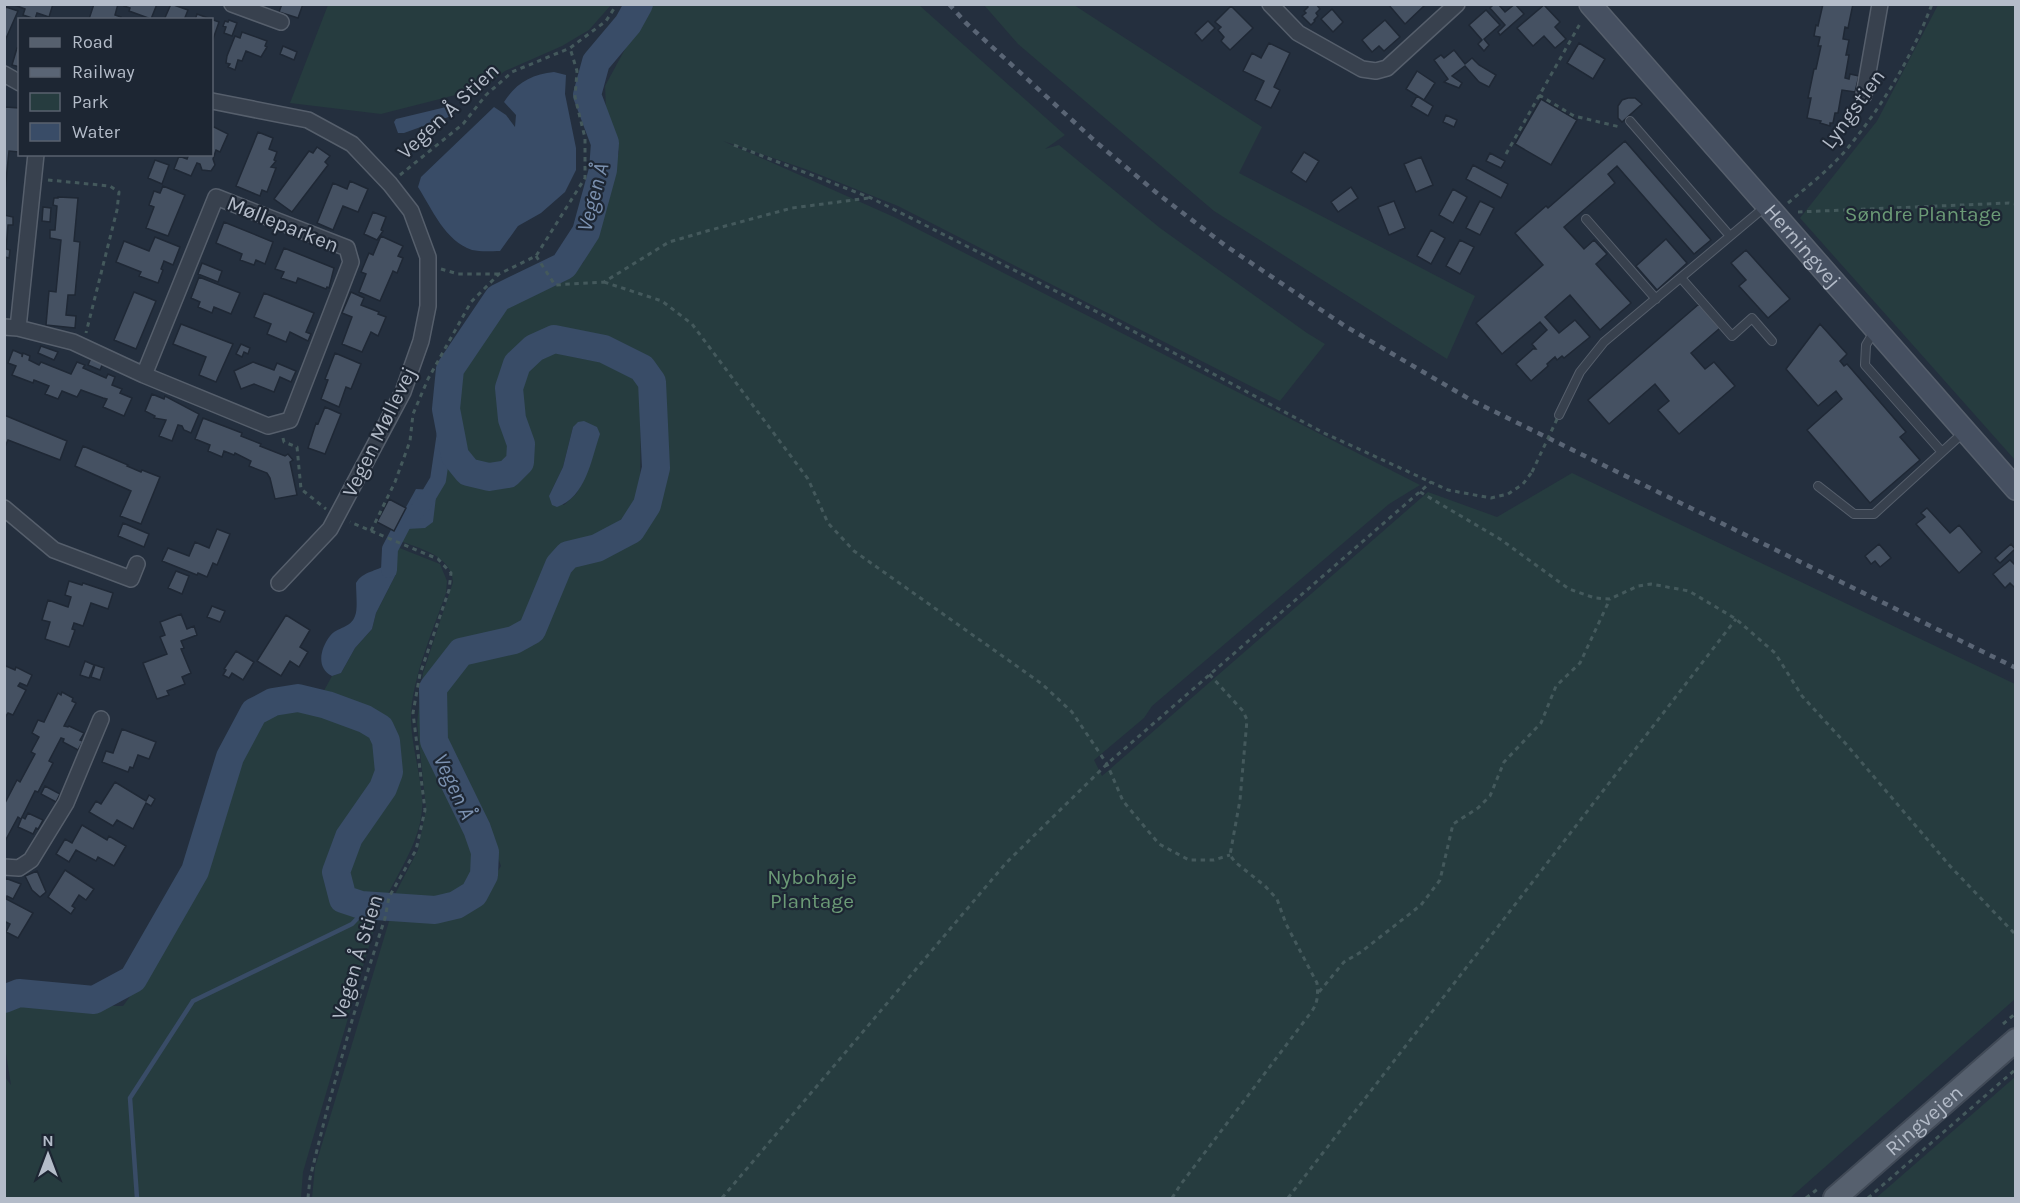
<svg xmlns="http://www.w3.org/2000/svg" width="2020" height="1203" font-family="Karla,sans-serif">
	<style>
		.green { fill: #263c3f; fill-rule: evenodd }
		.water { fill: #394c67 }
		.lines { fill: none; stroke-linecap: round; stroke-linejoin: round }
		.stream { stroke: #394c67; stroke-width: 4.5 }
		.canal { stroke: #394c67; stroke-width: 16 }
		.river { stroke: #394c67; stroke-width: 28 }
		.building { fill: #455162; stroke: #1f2835; stroke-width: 1.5 }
		.lane-casing { stroke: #565f6c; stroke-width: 10 }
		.street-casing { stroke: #565f6c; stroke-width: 18 }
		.secondary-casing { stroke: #565f6c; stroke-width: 24 }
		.primary-casing { stroke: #414a57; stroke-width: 26 }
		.path { stroke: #44595c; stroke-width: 3; stroke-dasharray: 4.5 4.5; stroke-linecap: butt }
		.lane { stroke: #38414e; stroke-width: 8 }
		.street { stroke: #38414e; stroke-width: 15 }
		.secondary { stroke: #465061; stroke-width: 21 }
		.primary { stroke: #56606e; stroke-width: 22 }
		.rail { stroke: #5a6575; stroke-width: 4.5; stroke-dasharray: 6 6; stroke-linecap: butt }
		.path-bridge { stroke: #44595c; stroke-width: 3; stroke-dasharray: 4.5 4.5; stroke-linecap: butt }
		.labels { text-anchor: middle; stroke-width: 4.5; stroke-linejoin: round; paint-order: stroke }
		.street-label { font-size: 21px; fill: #b4bcc9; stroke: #1d2633 }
		.park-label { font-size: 21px; fill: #6b9a76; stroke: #1d2633 }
		.water-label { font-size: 22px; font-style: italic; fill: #7c92b1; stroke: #1d2633 }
	</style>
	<rect width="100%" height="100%" fill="#242f3e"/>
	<path class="green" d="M328,5V4L611,5L589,30L562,46L505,71L483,88L381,114L290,103Z
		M649,5H919L1065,135L1045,149L1059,145L1160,228L1307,333L1325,344L1280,401L898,206L808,170L723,141L894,217L1420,485L1389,504L1152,706L1144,718L1094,760L1102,776L1428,492L1497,517L1572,473L2015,684V999L1790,1198H312L315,1167L390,918H450L479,901L501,866L484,819L442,739L439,702L446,681L458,667L478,656L524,643L536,635L560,578L568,568L621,546L643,529L662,476L664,397L659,374L650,363L581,333L550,334L519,352L502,374L501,397L509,453C499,466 491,470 475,466L466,457L455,418L459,372L500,307L569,276L583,263L619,152L606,110L605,86Z
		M984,5H1074L1262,127L1239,173L1475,296L1447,359L1214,211L1018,44Z
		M1938,5H2015V460L1800,218L1877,121Z
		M544,349C576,349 619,360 641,385L640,495L627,515L597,538L572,544L558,551L548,564L526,620L518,630L454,646L436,662L427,677L422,725L448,791L475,836V863L467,886L461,894L445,900L393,898L418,850L426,808L417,723L423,673L453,582C451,555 420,549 398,540L405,525L407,529L436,498L434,490L440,481L445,448C465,491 465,485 511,485C524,479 528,463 532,450L525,435L518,411L516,383L521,370ZM573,427L584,480L576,494L564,505L549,496L563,467Z
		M397,547L440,564L447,581L446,593C433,630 410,683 411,721C412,747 420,772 422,798C425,834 400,869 385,900L356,898L348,894C347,891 346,889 345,885C343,873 358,834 365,824C373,814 386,803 391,792C399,774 399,729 382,717C365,705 340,702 321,696L332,676L341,673L355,648L372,629L376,613L396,574L392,548Z
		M291,709L315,712L374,730L378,742L381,775L339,841L329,888L338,910L377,919L303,1172L301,1198H5V1077L11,1085L6,1054L5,1053V1011L30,1005L123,1006L140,983L202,870L242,750L257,727L271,717Z
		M2015,1077V1198H1876Z"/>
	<path class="water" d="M554,72L566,75L565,94L576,148V170L565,192L541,213L518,226L500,251C492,251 481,252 472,250C445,241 432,209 418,187L421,177L494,107L506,115L515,127L516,115L504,102C516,83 532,74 554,72Z
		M446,107L454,108V115L404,133H398L394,122L396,119Z
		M584,421L597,427L600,434C591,460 586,497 557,507L552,505L549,496L563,467L573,427L578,422Z
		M416,489L434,490L436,497L433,522L425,528L407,529L400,518Z
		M389,548H392L396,574L376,613L372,629L355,648L341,673L332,676C316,668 320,649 330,636C337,627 351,628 355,616C358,610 356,592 356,583C363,571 376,572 387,564Z"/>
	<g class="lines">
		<path class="stream" d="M137,1198L130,1098L193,1001L352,924L370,905"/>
		<path class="canal" d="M389,570L390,549L403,524L423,505L438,480L446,426V409"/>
		<path class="river" d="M4,999L19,993L94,1000L133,979L195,871L230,757L254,712L273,702L298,698L327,705L365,719L380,728L386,741L389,772L383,788L349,837L336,872L343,899L361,905L435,910L456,905L474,894L484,875L485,852L477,829L434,741L433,688L461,652L514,640L532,630L559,565L568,555L597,548L631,530L647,505L656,468L652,382L642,368L604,349L554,339L534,348L517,364L509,388L512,419L521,444L520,462L508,474L489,477L468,472L455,456L446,409L450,369L498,298L564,266L586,232L603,170L605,143L587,95L596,62L628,24L639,4"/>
	</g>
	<path class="building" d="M12,4H53L49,17L37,13L35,19L23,15L25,9Z
		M94,4H118L115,15L121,17L120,20L89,19Z
		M125,4H157L151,19L129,11L130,8L124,6Z
		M171,4L188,10L184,20H164Z
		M282,4H303L298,18L279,12Z
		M1316,4L1320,9L1316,13L1318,16L1314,20L1315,21L1311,25L1302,16L1306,13L1304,11L1308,7L1307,4Z
		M1388,4H1426L1405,24Z
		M1494,4H1498L1505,12L1515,4L1524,14L1500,35L1498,32L1505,25L1490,8Z
		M1823,4H1853L1848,28L1845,27L1843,39L1849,40L1846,55H1849L1845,78L1849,79L1850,74L1859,76L1855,92L1842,90L1838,113H1835L1833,123H1830V126L1820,123L1821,121L1807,118L1811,98H1808L1814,69H1816L1821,46H1818L1820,37L1814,36L1816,25L1818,26Z
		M1544,5L1560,22L1555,27L1566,39L1555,48L1544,36L1533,46L1517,28Z
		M1231,6L1253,28L1230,50L1221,41L1224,37L1218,30L1221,27L1215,22Z
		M6,7L18,11L4,43V12Z
		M1332,9L1343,22L1333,32L1321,19Z
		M1486,10L1500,25L1484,39L1489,45L1484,51L1478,44L1482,40L1469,25Z
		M197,14L219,22L212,42V20H195Z
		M229,20L237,23L232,36L224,33L226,27L223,26L225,21L228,22Z
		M1385,20L1400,37L1384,51L1379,46L1372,52L1362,40Z
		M1208,21L1215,28L1202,41L1195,33Z
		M242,32L267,41L265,46L267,47L261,57L246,51L242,61L238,60L235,70L228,67L230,64L226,63L227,56L235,36L240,38Z
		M1269,43L1290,53L1274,87L1280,90L1271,108L1255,100L1264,81L1243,71L1252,53L1261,58Z
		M1579,43L1605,59L1593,79L1567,63Z
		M283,46L297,52L294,60L280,54Z
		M17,48H20V67L12,65Z
		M1454,50L1465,64L1472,58L1479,65L1496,75L1489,87L1479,82L1465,66L1452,76L1462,83L1459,88L1444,82L1448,79L1434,60L1441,55L1444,58Z
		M1417,71L1435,83L1424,100L1406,89Z
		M1417,96L1433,106L1428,116L1411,106Z
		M1628,98H1635L1642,104L1622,122L1618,118V106L1622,100Z
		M1541,99L1577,120L1551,165L1515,144Z
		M4,107L20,108L19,152L9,151L4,200Z
		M1446,115L1457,120L1454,127L1443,122Z
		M212,126L228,134L220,152L216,150L213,159L215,165L211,171L202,170L200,164L197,163L191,176L174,169L179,156L187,159L189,154H212Z
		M258,132L273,138L269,149L277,152L274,160L276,161L271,167L276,168L267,192L262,190L260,196L236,186Z
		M1625,141L1711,240L1694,254L1617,166L1608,174L1615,183L1564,227L1584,249L1594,240L1607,254L1596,264L1631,303L1600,330L1570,295L1545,317L1559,333L1575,320L1590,337L1564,358L1562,356L1557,360L1555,357L1547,364L1548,366L1531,381L1516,364L1533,349H1536L1532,344L1547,330L1540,322L1502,354L1476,323L1543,265L1515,233L1546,206L1548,208Z
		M317,147L330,156L325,162L328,165L292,212L274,199L309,151L313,153Z
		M1304,152L1319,161L1306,182L1291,172Z
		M1490,153L1505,161L1501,168L1486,161Z
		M1421,157L1433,185L1416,192L1404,164Z
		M155,160L169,165L162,184L148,178Z
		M1473,165L1508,184L1501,198L1466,179Z
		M350,181L368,189L358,212L343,206L333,230L317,223L333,183L347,189Z
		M163,186L185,195L168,236L146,228L154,207L149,205L154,191L160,193Z
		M1351,187L1358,198L1338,212L1331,202Z
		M1453,189L1467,197L1453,223L1439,215Z
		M58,197L78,198L74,241L80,242L75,295H68L66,315L76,316L75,328L46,325L49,291L56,292L61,240L50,238V230H55L57,206L53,205L54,198H58Z
		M1394,201L1405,228L1389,235L1378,207Z
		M1480,201L1494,208L1480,235L1466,228Z
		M43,207L51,208L50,222L42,221Z
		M373,212L386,217L381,230L383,231L377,240L364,234Z
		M4,215L13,217V225H8L6,249L10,250L9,258L5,257V259Z
		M224,222L273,242L265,264L256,260L254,265L240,260L242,254L216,243Z
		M1431,230L1445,238L1431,264L1417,256Z
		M381,236L403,246L398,256L403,258L397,273L393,271L380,301L359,292L366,274L361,272L369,253L373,255Z
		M155,237L180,247L173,265L164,261L161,269L163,270L158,283L139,276L141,272L116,262L124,241L149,251Z
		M1666,239L1687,263L1657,290L1636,266Z
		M1460,240L1474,247L1460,274L1446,266Z
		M284,248L334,268L329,288L327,287L326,289L298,278L296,283L281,278L284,272L275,269Z
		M1746,250L1790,299L1768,318L1739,286L1746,280L1731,263Z
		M202,263L222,271L218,282L198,274Z
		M199,277L240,293L231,314L214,307L212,313L198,307L200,302L191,298Z
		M134,292L156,301L136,349L114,340Z
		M351,292L364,298L361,305L379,312L378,314L386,317L378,336L371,332L362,352L342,344L352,317L342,313Z
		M264,293L314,313L306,332L311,334L308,341L290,332L286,342L267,334L271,324L254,317Z
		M1699,304L1720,328L1691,353L1705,369L1714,362L1735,386L1679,434L1658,410L1669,401L1655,384L1609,424L1588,400Z
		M181,324L233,344L216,382L199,375L206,357L173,344Z
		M1820,324L1847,354L1840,361L1844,366L1847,364L1906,432L1900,437L1920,460L1870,503L1807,430L1842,399L1836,391L1818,406L1786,369Z
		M241,344L250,348L248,354L244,352L242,357L236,354Z
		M41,346L58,352L54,360L38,353Z
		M13,350L22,354V357L23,353L30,356L29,360L39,365L41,362L71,374L77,362L85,365L83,368L106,378L108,374L115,377L112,385L122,389L120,393L132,398L124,416L103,407L107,399L103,398L81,390L77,397L62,391L58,399L45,394L49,386L34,380L33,383L12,375L16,366L8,363Z
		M335,353L361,364L351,389L346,387L339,407L321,399L328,380L325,379Z
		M91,358L103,363L100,370L88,365Z
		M253,362L274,370L277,363L296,371L291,382L280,377L274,392L254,384L241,389L234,371Z
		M152,394L164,399L165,396L199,414L191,433L184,430L182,426L178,425L172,441L159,436L166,420L154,418L155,416L145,411Z
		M325,407L341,414L325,454L308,448L316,423L318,424Z
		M4,415L67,441L60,460L8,440L4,449Z
		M203,418L242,433L241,436L261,444L260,446L285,456L288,454L293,460L290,462L297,495L275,499L270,478L267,473L249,466L251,461L235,453L234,455L224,451L222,457L208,451L210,445L195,439Z
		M83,446L128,465L127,466L141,472L142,470L160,477L141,524L120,516L131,491L75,466Z
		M389,499L406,508L394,531L377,522Z
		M1927,508L1950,533L1959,525L1982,552L1959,573L1916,524L1925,517L1921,513Z
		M123,523L149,534L144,547L118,536Z
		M217,529L230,534L217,565L213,563L207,577L198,573L197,575L162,561L168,548L189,556L195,542L209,548Z
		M1879,544L1891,558L1880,567L1875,561L1871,564L1865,556Z
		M2011,544L2015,549L2000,563L1995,558Z
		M2010,560L2016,566V589L2010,583L2005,588L1993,574Z
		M176,571L189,576L182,594L168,588Z
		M69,581L82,585L83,583L113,593L108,609L91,603L83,626L74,623L72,629L75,630L69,647L45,639L50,622L42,620L48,600L68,607L71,597L65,595Z
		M212,606L225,611L220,622L207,617Z
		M181,614L187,629L194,626L197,635L181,641L184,648L181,649L191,673L182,677L185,684L167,691L169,695L157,699L143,663L167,654L160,637L165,635L160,622Z
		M286,615L310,630L300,647L308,652L299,667L290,661L281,676L257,661Z
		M236,651L254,662L243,680L232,673L229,678L223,675L226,670L224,669Z
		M85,661L94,665L89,678L80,675Z
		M95,665L104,668L100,680L91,677Z
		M6,666L15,670L16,667L32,675L27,686L20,683L18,686L26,690L13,715L8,713L4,719V669Z
		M62,692L73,698L72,701L76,703L64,726L68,727L69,726L84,733L80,740L83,741L78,750L63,742L64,739L61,738L49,761L53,763L38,792L35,791L21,819L18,817L4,843V805L17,780L20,782L35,754L31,752L39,737L32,733L38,720L44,722L58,693L61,695Z
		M122,729L156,742L149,759L138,755L133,768L130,767L128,772L102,762L106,751L113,753Z
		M115,782L146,801L149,795L155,799L151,806L146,803L133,829L117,820L113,826L89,812L96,801L101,804Z
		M45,786L60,794L56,802L41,794Z
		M28,813L43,820L38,829L36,828L33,834L18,827L22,817L25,819Z
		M82,825L107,840L109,836L126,846L114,866L98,857L96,861L76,850L69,862L56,854L65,839L72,843Z
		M65,870L94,889L86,900L79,895L72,906L75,908L71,914L48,897Z
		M37,871L46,892L40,897L32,890L25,876Z
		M5,878L21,884L13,899L7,896L6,899L33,913L18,938L6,932L10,924L4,921Z"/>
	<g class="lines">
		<g class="lane-casing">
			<path id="lane" d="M1630,121L1730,236
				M1586,219L1656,299
				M1681,278L1732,336L1752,318L1772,341
				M1875,330L1866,345L1865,365L1942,452
				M1559,415L1580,372L1604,342L1766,206
				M1818,486L1854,514H1874L1964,432"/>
		</g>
		<g class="street-casing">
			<path id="street" d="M232,4L281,22
				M1270,4L1298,33L1362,69L1376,71L1387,68L1457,4
				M4,74L20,83
				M1864,95L1880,4
				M212,101L308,120L352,144L390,184L411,211L428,257V306L421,341L403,392L330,529L279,583
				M4,327L18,328L73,342L144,375L268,426L290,420L351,262L347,248L216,197L144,375
				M18,328L36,154
				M4,508L54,550L131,579L137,564
				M4,867L19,868L31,860L66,803L101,719"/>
		</g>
		<g class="secondary-casing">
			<g id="secondary">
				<path id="s1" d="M1590,4L2016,489"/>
			</g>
		</g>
		<g class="primary-casing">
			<g id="primary">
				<path id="s2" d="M1835,1198L2016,1040"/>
			</g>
		</g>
		<path class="path" d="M1539,95L1574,116L1620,127
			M734,145L871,198L897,211L1101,314L1324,433L1448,490L1491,498L1508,494L1523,484L1532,472
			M1506,154L1581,22
			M400,175L463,124L486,95L512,72L570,48L606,21L617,4
			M48,180L110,186L119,192L117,210L86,333
			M1788,203C1808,186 1829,170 1846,150C1882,107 1912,57 1932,4
			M1798,212L2009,203L2016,204
			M536,256L555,285L604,282L669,242L707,231L792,208L869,198
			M441,269L458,274H499
			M604,282L662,301L692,324L808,479L828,523L854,551L1042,684L1072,712L1107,764L1123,801L1159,844L1189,860H1214L1230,855
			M283,438L284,442L297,447L301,489L326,509
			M1420,492L1500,539L1569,589L1595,598L1610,599L1638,586L1651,584L1689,591L1736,619L1775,653L1802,696L1846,744L1950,866L2016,935
			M371,531L395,482L410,441L413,414L428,379L471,302L499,274L536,256L585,178V138L575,97L577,71L570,48
			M4,754L5,753
			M1319,992L1344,962L1361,952L1421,905L1440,880L1453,824L1478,808L1490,796L1504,762L1541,723L1556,686L1580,663L1610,599
			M2003,1024L2016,1013
			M308,1198L310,1178L327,1110L353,1017L385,918L389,897L416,850L425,810L413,713L420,674L449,590L451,573L438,559L350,522
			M722,1198L1006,863L1107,764L1431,482
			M1172,1198L1181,1184L1312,1011C1318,1002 1318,995 1317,983L1286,924L1277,899L1265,886L1235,862L1230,855L1240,800L1247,720L1243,711L1209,674
			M1288,1198L1736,619
			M1806,1198L1819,1188
			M1868,1198L2016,1069"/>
		<use href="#lane" class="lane"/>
		<use href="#street" class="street"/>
		<use href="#secondary" class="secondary"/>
		<use href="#primary" class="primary"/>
		<path class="rail" d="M949,4L966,23L1096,142L1158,194L1226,246L1345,326L1471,400L2016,668"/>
		<path class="path-bridge" d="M1532,472L1559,415"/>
	</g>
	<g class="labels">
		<g class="street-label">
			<text transform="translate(1853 109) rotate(-54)" y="7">Lyngstien</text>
			<text transform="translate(448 111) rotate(-43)" y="7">Vegen Å Stien</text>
			<text transform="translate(283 224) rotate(22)" y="7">Mølleparken</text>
			<text dy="7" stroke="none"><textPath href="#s1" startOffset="322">Herningvej</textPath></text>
			<text transform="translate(379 432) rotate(-64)" y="7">Vegen Møllevej</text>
			<text transform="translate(357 957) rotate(-73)" y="7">Vegen Å Stien</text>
			<text dy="7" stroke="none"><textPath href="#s2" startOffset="118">Ringvejen</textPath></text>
		</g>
		<g class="park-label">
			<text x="1923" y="221">Søndre Plantage</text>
			<text x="812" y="884">Nybohøje<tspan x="812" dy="24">Plantage</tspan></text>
		</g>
		<g class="water-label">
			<text transform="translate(592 197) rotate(-75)" y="8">Vegen Å</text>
			<text transform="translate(455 786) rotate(65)" y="8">Vegen Å</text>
		</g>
	</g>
	<rect width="2020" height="1203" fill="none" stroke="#b4bcc9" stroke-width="12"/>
	<rect x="18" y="18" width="195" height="138" fill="#1d2633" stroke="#59626f" stroke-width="1.5"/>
	<rect x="30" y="38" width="30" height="9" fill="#56606e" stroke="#59626f" stroke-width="1.5"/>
	<text x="72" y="48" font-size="18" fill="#b4bcc9">Road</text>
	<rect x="30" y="68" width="30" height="9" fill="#5a6575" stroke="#59626f" stroke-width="1.5"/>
	<text x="72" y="78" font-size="18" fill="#b4bcc9">Railway</text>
	<rect x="30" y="93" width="30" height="18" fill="#263c3f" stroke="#59626f" stroke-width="1.5"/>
	<text x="72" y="108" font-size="18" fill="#b4bcc9">Park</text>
	<rect x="30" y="123" width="30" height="18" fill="#394c67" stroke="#59626f" stroke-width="1.5"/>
	<text x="72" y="138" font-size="18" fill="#b4bcc9">Water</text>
	<g transform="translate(48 1155)" stroke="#1d2633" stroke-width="4.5" paint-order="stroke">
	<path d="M0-4.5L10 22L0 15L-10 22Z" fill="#b4bcc9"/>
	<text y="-9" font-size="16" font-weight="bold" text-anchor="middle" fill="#b4bcc9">N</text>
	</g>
</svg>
